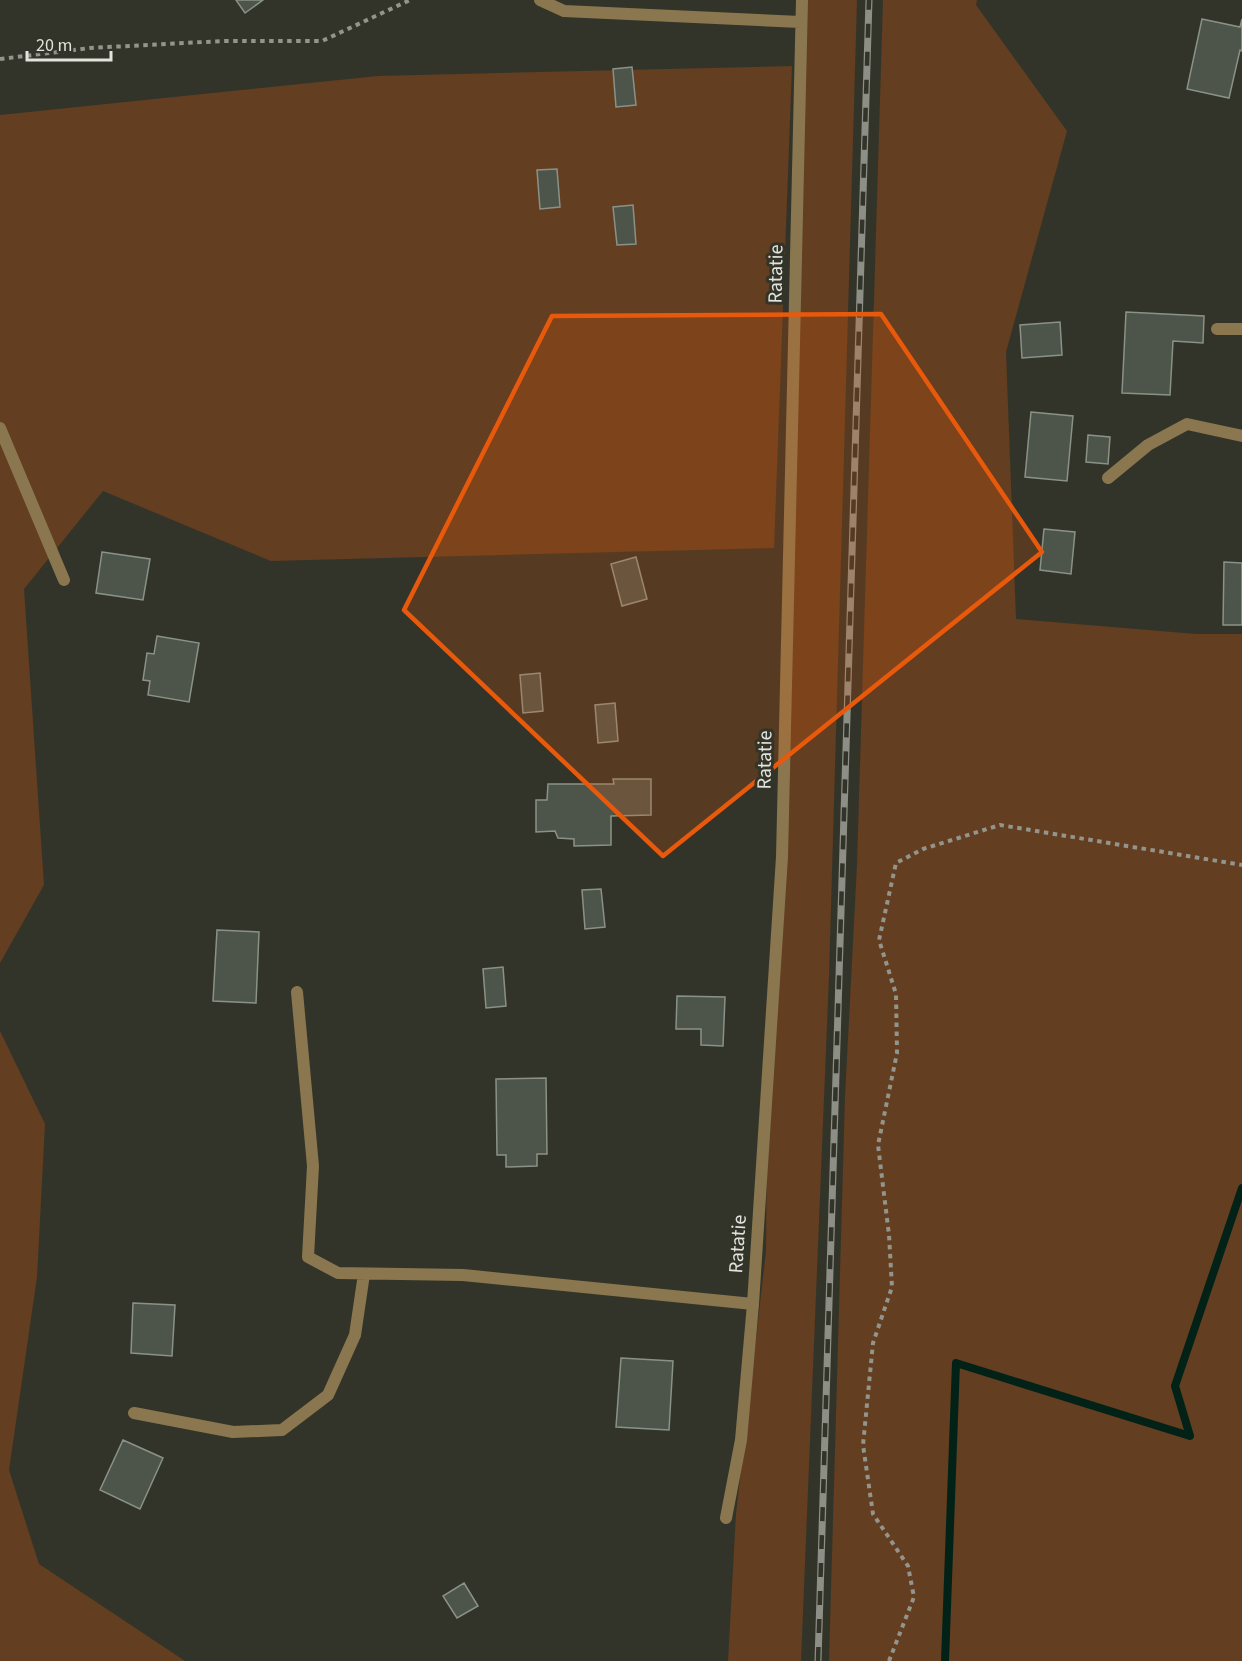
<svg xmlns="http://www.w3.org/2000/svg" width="1242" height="1661" font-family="'Source Sans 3',sans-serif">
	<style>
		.green { fill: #633e20 }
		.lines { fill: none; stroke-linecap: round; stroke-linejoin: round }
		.stream { stroke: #022217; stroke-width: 8 }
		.building { fill: #4d544a; stroke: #8a9287; stroke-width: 1.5 }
		.path { stroke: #93948b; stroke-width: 4; stroke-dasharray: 4.5 4.5; stroke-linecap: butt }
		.service { stroke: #8a774f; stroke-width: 12 }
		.minor { stroke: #8a774f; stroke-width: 12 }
		.rail-casing { stroke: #8d8e85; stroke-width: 7 }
		.rail { stroke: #333429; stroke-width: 4.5; stroke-dasharray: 14; stroke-linecap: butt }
		.marked { fill: #e8590c; fill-opacity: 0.2; stroke: #e8590c; stroke-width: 4.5; stroke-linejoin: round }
		.labels { text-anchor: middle; stroke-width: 6; stroke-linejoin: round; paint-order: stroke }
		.street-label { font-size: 20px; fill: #e2e3dc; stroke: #333429 }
	</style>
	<rect width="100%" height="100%" fill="#333429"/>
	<path class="green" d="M807,0H857L829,976L801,1661H728L736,1514L766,1251L767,1129L777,990Z
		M883,0H977L976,5L1067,131L1006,352L1016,619L1196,634H1242V1661H829L845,1097L857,865Z
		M792,66L774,548L271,561L103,491L24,589L44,885L0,963V115L378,76Z
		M0,1031L45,1124L37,1277L9,1470L39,1564L185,1661H0Z"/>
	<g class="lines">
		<path class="stream" d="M945,1661L956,1363L1190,1436L1175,1386L1242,1188"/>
	</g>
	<path class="building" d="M236,0H263L245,13Z
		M1202,19L1240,27L1242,19V51L1240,50L1229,98L1187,89Z
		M632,67L636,105L616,107L613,69Z
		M557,169L560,207L540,209L537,170Z
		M633,205L636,244L617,245L613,207Z
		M1126,312L1204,316L1203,343L1173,341L1170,395L1122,393Z
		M1060,322L1062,355L1022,358L1020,325Z
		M1031,412L1073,416L1067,481L1025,477Z
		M1088,435L1110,437L1108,464L1086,462Z
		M1044,529L1075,532L1071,574L1040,570Z
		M102,552L150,559L143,600L96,593Z
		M636,557L647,599L622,606L611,564Z
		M1224,562L1242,563V625H1223Z
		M157,636L199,643L189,702L148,695L150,681L143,680L147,653L154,654Z
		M540,673L543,711L523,713L520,675Z
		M615,703L618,741L598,743L595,705Z
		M613,779H651V815L611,816V845L574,846V839L558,838L555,831L536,832V800H547L548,784H614Z
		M601,889L605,927L585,929L582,890Z
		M217,930L259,932L256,1003L213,1001Z
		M503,967L506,1006L486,1008L483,969Z
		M677,996L725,997L723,1046L701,1045V1029H676Z
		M546,1078L547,1154H537V1166L506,1167V1155H497L496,1079Z
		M133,1303L175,1305L172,1356L131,1353Z
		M621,1358L673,1361L669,1430L616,1427Z
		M123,1440L163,1458L140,1509L100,1490Z
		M464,1583L478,1606L457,1618L443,1596Z"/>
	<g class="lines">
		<path class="path" d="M0,59L90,48L223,41H322L410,0
			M889,1661L914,1597L908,1566L873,1514L863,1445L873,1343L892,1287L889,1235L878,1145L897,1053L896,994L879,940L896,863L923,849L1000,825L1242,865"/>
		<path class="service" d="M1217,329H1242
			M0,428L64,580
			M1108,478L1148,445L1187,424L1242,436
			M297,992L313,1166L308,1257L338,1273L463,1275L753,1304
			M134,1413L233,1432L282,1430L328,1395L355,1335L364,1274"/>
		<path class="minor" d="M540,0L564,11L800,22
			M726,1518L741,1440L753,1304L782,857L802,0"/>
		<g class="rail-casing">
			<path id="rail" d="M818,1661L869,0"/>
		</g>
		<use href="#rail" class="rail"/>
	</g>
	<path class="marked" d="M881,314L1042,552L663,856L404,610L552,316Z"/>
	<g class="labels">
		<g class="street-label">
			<text transform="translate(775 274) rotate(-89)" y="7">Ratatie</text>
			<text transform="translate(764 760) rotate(-89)" y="7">Ratatie</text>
			<text transform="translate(737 1244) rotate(-86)" y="7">Ratatie</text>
		</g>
	</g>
	<path d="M27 51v9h84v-9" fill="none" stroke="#e2e3dc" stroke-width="3"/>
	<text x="36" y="51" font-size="18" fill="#e2e3dc" stroke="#333429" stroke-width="4.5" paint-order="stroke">20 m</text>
</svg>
